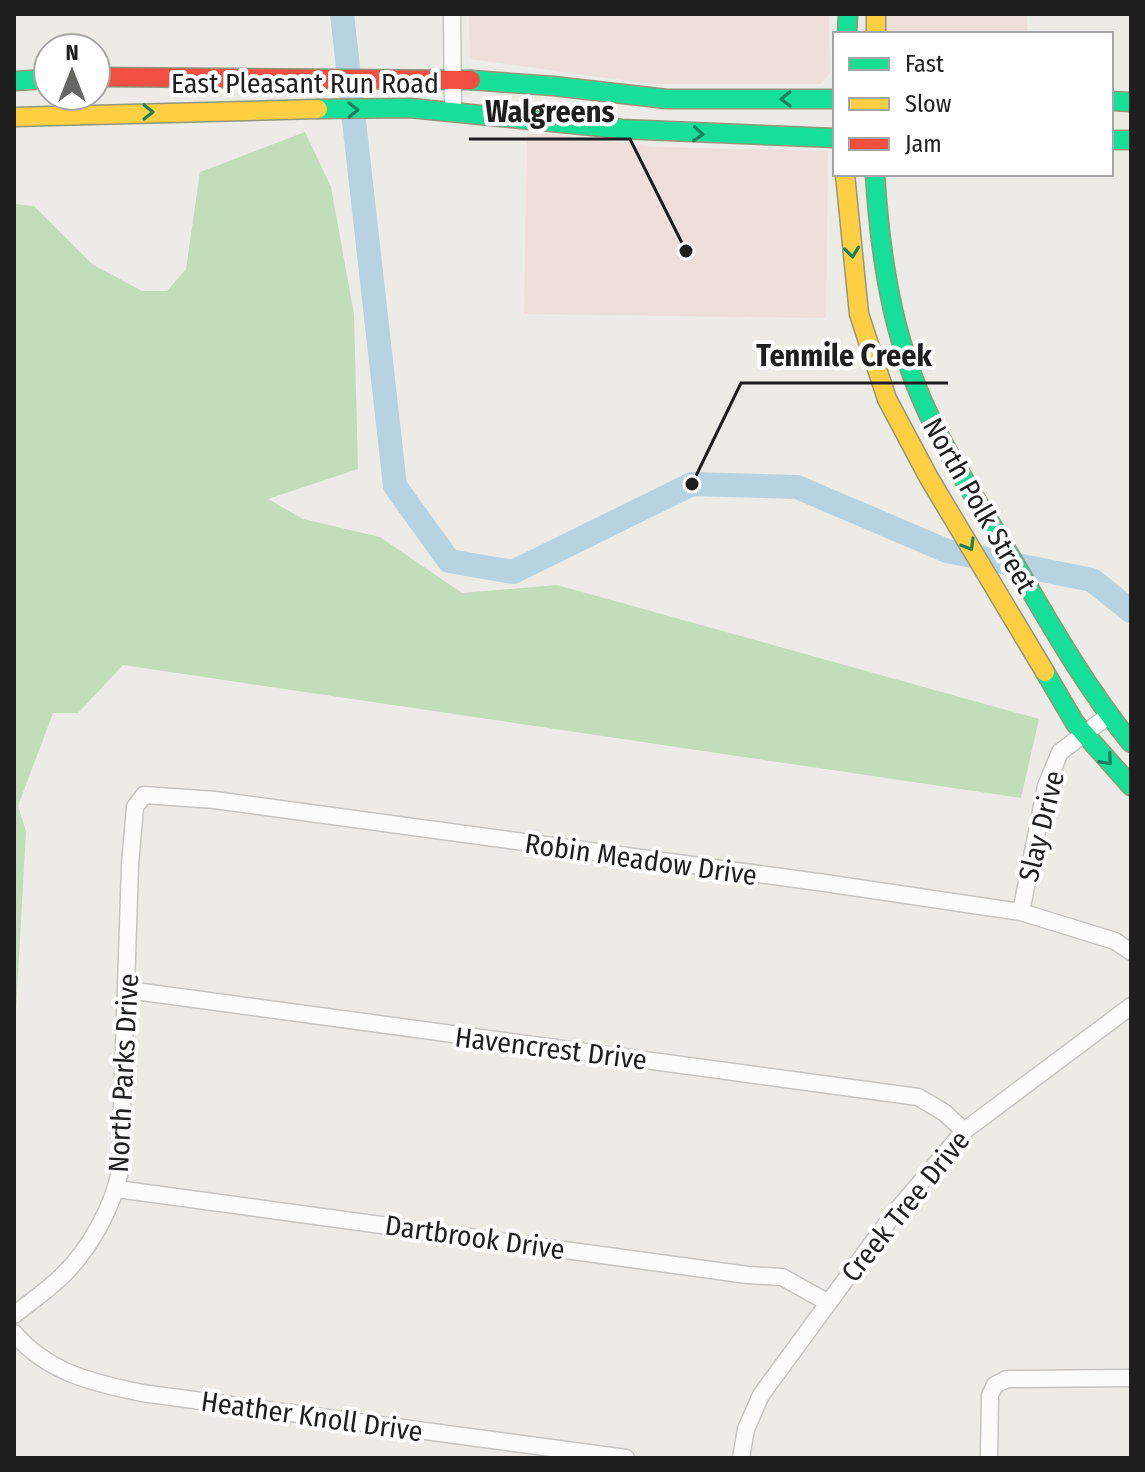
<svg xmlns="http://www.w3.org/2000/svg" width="1145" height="1472" font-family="'Fira Sans Condensed',sans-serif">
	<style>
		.commercial { fill: #efdfda }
		.forest { fill: #c2ddb9 }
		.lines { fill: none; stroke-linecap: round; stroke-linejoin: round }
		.river { stroke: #b7d3e2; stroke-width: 24 }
		.street-casing { stroke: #c5c4c2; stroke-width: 19 }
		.fast-casing { stroke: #92977d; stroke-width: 21 }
		.slow-casing { stroke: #92977d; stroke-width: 21 }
		.jam-casing { stroke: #92977d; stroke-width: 21 }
		.street { stroke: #fcfcfb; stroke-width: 16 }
		.fast { stroke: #16e098; stroke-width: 18 }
		.slow { stroke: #ffcf43; stroke-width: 18 }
		.jam { stroke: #f24e42; stroke-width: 18 }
		.oneway { stroke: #1a7f5b }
		.labels { text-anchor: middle; stroke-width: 8; stroke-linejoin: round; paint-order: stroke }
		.street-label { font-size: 28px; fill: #1e1e1e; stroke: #fff }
		.leader { fill: none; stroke: #1e1e1e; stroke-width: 3 }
		.callout-dot { fill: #1e1e1e; stroke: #fff; stroke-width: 3 }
		.callout-label { font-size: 30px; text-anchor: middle; font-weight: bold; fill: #1e1e1e; stroke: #fff; stroke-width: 8; stroke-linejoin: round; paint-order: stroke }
	</style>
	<rect width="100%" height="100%" fill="#ecebe6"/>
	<path class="commercial" d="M469,14H829L830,73L821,84H650L470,59Z
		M885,14H1027V34H884Z
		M527,133L548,134L653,147L828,151L826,318L524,314Z"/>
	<path class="forest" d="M305,132L331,187L354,314L358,469L268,499L303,519L380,537L462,593L557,585L1039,719L1021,798L123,665L78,713H53L18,806L26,831L14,1046V204L34,206L92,264L142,291H167L186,269L200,172Z"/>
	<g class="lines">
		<path class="river" d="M342,14L395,486L449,561L513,572L692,484L797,487L947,551L1092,580L1131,611"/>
		<g class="street-casing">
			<path id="street" d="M452,14L453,110
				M1021,912L1046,786L1060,752L1108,716
				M128,990L918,1097L945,1113L964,1131
				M117,1189L748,1275L782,1277L827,1302
				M14,1315C30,1302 48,1290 63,1275C89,1250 113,1207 120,1171L130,865L135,807L144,795L215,800L825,883L1021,912L1115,941L1131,952
				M14,1333C48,1373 94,1383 142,1393L626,1458
				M741,1458L746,1429L761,1395L893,1215L964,1131L1131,1006
				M989,1458L990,1395L995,1385L1007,1379L1131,1378"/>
		</g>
		<g class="fast-casing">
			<path id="fast" d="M847,34L848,14
				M471,80L553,86L667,99H835
				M14,81L48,79
				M1111,101L1131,102
				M318,109L410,108L622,129L835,138
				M1111,140H1131
				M875,174C880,255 892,336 927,411C952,464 985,513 1015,564C1051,626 1086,687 1131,743
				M1045,672L1075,723L1131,786"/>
		</g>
		<g class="slow-casing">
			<path id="slow" d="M876,14V34
				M14,117L318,109
				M845,174L859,314L887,399L929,478L1045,672"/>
		</g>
		<g class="jam-casing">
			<path id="jam" d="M96,77L471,80"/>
		</g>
		<use href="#street" class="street"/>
		<use href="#fast" class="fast"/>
		<use href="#slow" class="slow"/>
		<use href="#jam" class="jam"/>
	</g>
	<defs><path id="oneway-chevron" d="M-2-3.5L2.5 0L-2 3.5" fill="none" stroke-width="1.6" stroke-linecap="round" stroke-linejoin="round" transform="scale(2)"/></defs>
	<g class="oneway">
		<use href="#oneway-chevron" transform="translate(786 99) rotate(179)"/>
		<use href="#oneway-chevron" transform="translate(353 110) rotate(-1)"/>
		<use href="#oneway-chevron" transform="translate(148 112)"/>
		<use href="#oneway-chevron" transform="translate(698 134) rotate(4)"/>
		<use href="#oneway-chevron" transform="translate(852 252) rotate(83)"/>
		<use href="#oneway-chevron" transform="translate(969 545) rotate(59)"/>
		<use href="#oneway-chevron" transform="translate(1107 760) rotate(49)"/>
	</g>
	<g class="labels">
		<g class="street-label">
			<text x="305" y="93">East Pleasant Run Road</text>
			<text transform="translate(980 505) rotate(60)" y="10">North Polk Street</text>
			<text transform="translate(1041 826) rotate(-76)" y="10">Slay Drive</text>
			<text transform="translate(641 859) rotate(8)" y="10">Robin Meadow Drive</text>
			<text transform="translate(551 1048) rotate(7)" y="10">Havencrest Drive</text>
			<text transform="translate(123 1073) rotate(-87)" y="10">North Parks Drive</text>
			<text transform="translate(905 1206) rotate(-51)" y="10">Creek Tree Drive</text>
			<text transform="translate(475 1237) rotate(8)" y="10">Dartbrook Drive</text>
			<text transform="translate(312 1416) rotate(8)" y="10">Heather Knoll Drive</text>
		</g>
	</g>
	<path class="leader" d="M686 251L630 139H469M692 484L741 383H948"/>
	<g class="callout-dot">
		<circle cx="686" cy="251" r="8"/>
		<circle cx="692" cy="484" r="8"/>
	</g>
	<g class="callout-label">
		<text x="550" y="122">Walgreens</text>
		<text x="844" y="366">Tenmile Creek</text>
	</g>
	<rect width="1145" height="1472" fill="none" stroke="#1e1e1e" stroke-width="32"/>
	<rect x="833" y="32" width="280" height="144" fill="#ffffff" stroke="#a5a5a5" stroke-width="2"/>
	<rect x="849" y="58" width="40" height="12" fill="#16e098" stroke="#a5a5a5" stroke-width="2"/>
	<text x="905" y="72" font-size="24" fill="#1e1e1e">Fast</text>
	<rect x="849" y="98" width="40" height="12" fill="#ffcf43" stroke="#a5a5a5" stroke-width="2"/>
	<text x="905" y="112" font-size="24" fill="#1e1e1e">Slow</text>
	<rect x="849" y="138" width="40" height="12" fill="#f24e42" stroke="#a5a5a5" stroke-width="2"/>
	<text x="905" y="152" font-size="24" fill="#1e1e1e">Jam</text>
	<g transform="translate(72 72)"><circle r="38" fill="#ffffff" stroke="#a5a5a5" stroke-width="2"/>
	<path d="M0-6L14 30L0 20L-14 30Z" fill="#666664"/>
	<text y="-12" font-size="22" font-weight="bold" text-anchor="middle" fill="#1e1e1e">N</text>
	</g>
</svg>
